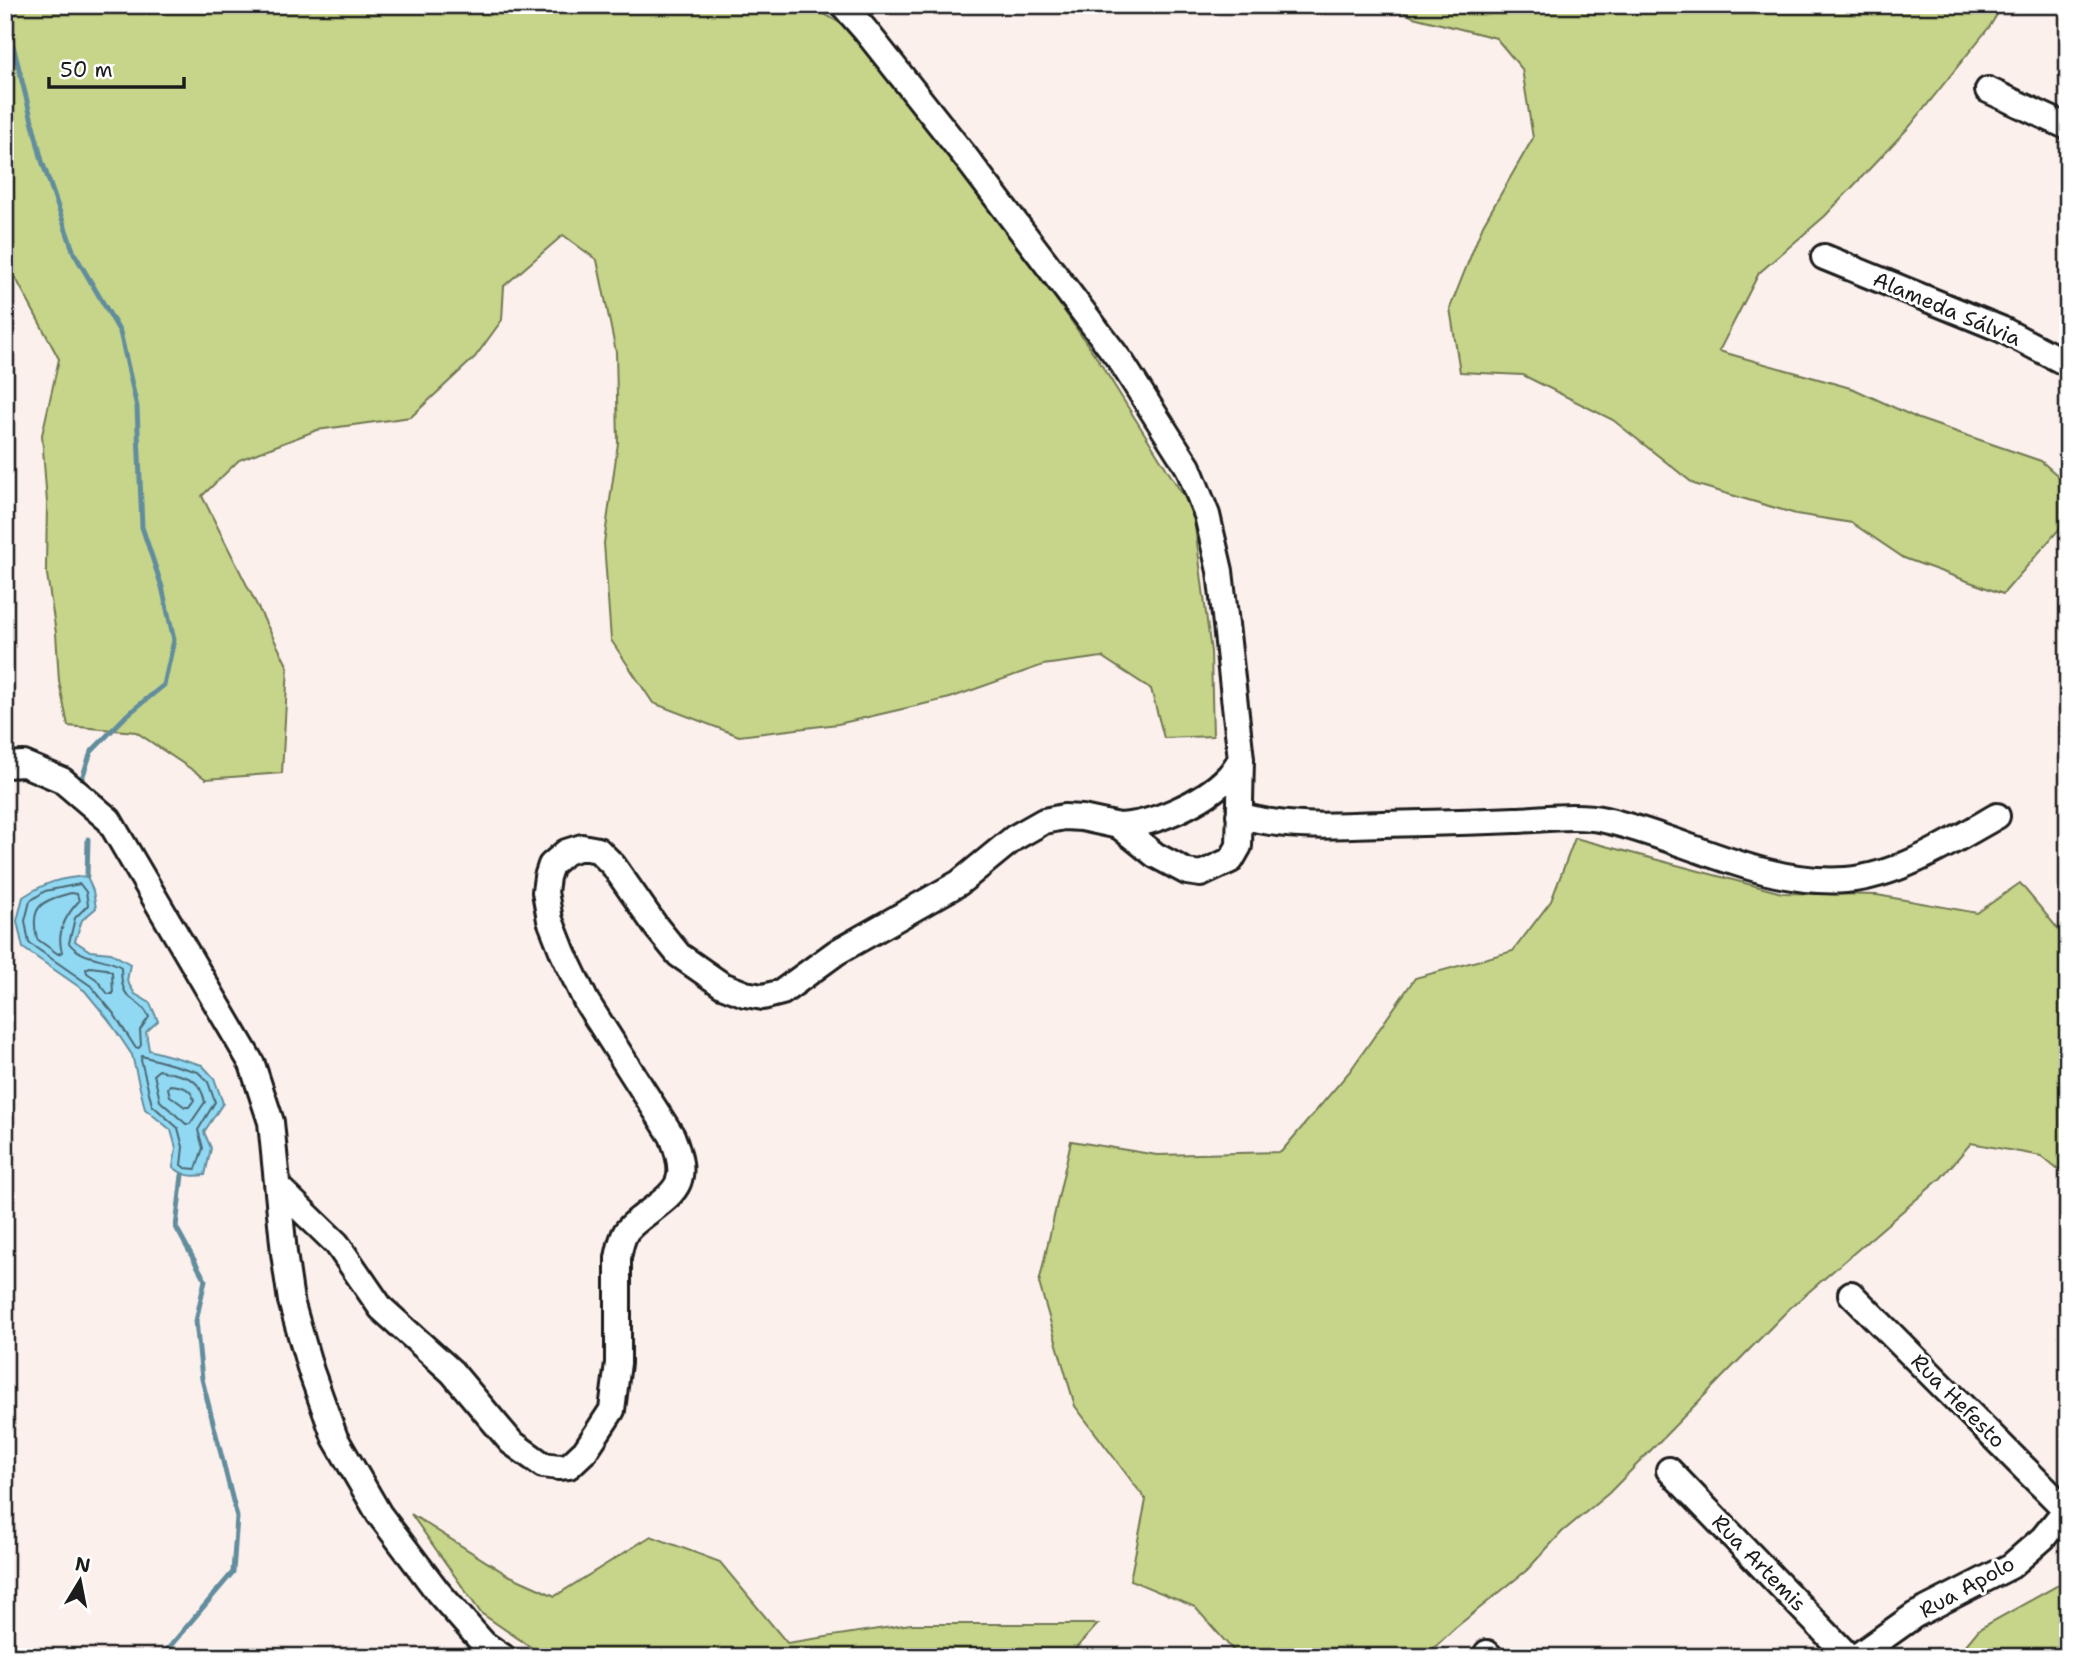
<svg xmlns="http://www.w3.org/2000/svg" width="2073" height="1662" font-family="'Shantell Sans',sans-serif">
	<style>
		.green { fill: #c6d589; stroke: #717852; stroke-width: 2 }
		.water { fill: #91d8f3; stroke: #628d9d; stroke-width: 2 }
		.lines { fill: none; stroke-linecap: round; stroke-linejoin: round }
		.shore { stroke: #4b6772; stroke-width: 2 }
		.stream { stroke: #628d9d; stroke-width: 5 }
		.minor-casing { stroke: #1c1c1c; stroke-width: 30 }
		.minor { stroke: #fff; stroke-width: 24 }
		.labels { text-anchor: middle; stroke-width: 6; stroke-linejoin: round; paint-order: stroke }
		.street-label { font-size: 21px; fill: #1c1c1c; stroke: #fff }
	</style>
	<rect width="100%" height="100%" fill="#fcf0ed"/>
	<filter id="ink" filterUnits="userSpaceOnUse"><feTurbulence type="fractalNoise" baseFrequency=".0143" numOctaves="2"/><feDisplacementMap in="SourceGraphic" scale="14" xChannelSelector="R" yChannelSelector="G"/><feConvolveMatrix kernelMatrix="1 2 1 2 8 2 1 2 1" color-interpolation-filters="sRGB"/></filter>
	<g filter="url(#ink)">
		<path class="green" d="M5,5H809L843,25L938,129L1099,361L1193,511L1211,652L1213,736L1164,738L1151,689L1102,657L1043,665L950,698L838,724L739,736L653,703L611,640L604,543L618,443L616,352L597,260L563,235L504,286L502,320L475,357L411,417L317,430L239,460L202,496L288,667L282,773L206,779L136,732L68,726L59,681L56,633L46,568L47,503L42,435L59,359L5,258Z
			M1390,5H2003L1990,26L1910,126L1825,216L1759,273L1719,351L1854,389L1919,419L2041,461L2065,482L2068,519L2003,594L1904,558L1852,523L1796,514L1694,484L1613,420L1523,375L1460,372L1450,308L1483,225L1533,138L1522,69L1496,38L1413,17Z
			M1575,838L1782,893L1877,895L1977,913L2020,883L2068,941V1178L2041,1156L1971,1143L1941,1178L1790,1308L1609,1493L1562,1532L1527,1570L1455,1628L1424,1657H1239L1195,1607L1130,1580L1146,1500L1075,1406L1039,1283L1071,1141L1157,1155L1281,1152L1350,1071L1415,978L1513,951L1551,901Z
			M411,1514L506,1574L555,1596L651,1536L720,1562L787,1643L911,1624H1098L1068,1657H545L481,1613Z
			M2068,1576V1657H1956L1979,1629L2055,1587Z"/>
		<path class="water" d="M87,876L93,891L96,908L82,920L75,941L90,951L111,953L130,964L127,981L135,994L150,1003L158,1021L146,1032L149,1050L202,1065L214,1078L223,1103L204,1132L211,1148L205,1175C191,1177 184,1176 173,1167L176,1148L171,1130L145,1109L132,1055L108,1019L85,991L23,948L17,921L23,897C46,882 60,878 87,876Z"/>
		<g class="lines">
			<path class="shore" d="M80,884L86,892L88,905L75,918L69,943C83,961 104,956 121,967C121,1008 137,992 149,1017L140,1030L141,1045L139,1048L135,1047L114,1014L91,986L29,943L25,921L30,901L45,891Z
				M71,893L77,894L79,901C66,915 56,933 62,952L58,954L37,939C29,905 42,901 71,893Z
				M90,967L106,969L112,972L113,994H108L96,979L87,973L86,969Z
				M142,1056L198,1072L208,1082L215,1102L198,1130L203,1148L196,1169L185,1168L181,1165L183,1147L178,1128L152,1105L141,1060Z
				M159,1070C183,1077 199,1074 205,1102L190,1124H186L160,1101L154,1074Z
				M170,1085C182,1086 191,1088 194,1100L189,1107H185L170,1096L168,1088Z"/>
			<path class="stream" d="M5,13L42,161L74,253L120,332L137,407L142,527L162,587L174,640L164,685L127,715L91,752L79,787
				M87,876L88,839
				M161,1657L233,1572L237,1517L202,1379L196,1321L205,1280L176,1227L182,1175"/>
			<g class="minor-casing">
				<path id="minor" d="M1988,90L2068,127
					M1824,257L2001,329L2068,364
					M5,765L24,764L62,780L109,820L252,1064L271,1122L284,1253L291,1301L311,1371L335,1438L379,1514L438,1592L484,1644L503,1657
					M1239,815C1285,829 1334,826 1382,824C1426,823 1470,822 1515,820C1543,819 1577,814 1605,820C1685,838 1762,886 1846,880C1898,876 1953,841 1997,816
					M1119,826C1153,825 1204,802 1228,777C1233,772 1237,765 1241,759
					M278,1187L337,1244L381,1308L452,1372L511,1442L543,1465L558,1467L569,1466L585,1451L612,1410L618,1363V1258C620,1249 621,1240 626,1232C630,1226 637,1221 642,1217C677,1190 691,1184 672,1136L586,1001L563,953L550,920L545,892L547,877L551,865L566,852L582,847L598,850L613,865L657,928L679,955L722,985L745,994L763,997L782,992L837,952L959,883L1014,838L1044,821L1064,817L1082,818L1119,826L1155,855L1187,872L1201,874L1231,860L1239,846L1241,759L1220,571L1207,515L1188,467L1122,363L964,155L865,30L843,5
					M1851,1294L2065,1509
					M1669,1470L1849,1657
					M1487,1653L1491,1657
					M1856,1657L1915,1615L2011,1566L2043,1538L2068,1507"/>
			</g>
			<use href="#minor" class="minor"/>
		</g>
	</g>
	<g class="labels">
		<g class="street-label">
			<text transform="translate(1947 309) rotate(23)" y="7">Alameda Sálvia</text>
			<text transform="translate(1958 1401) rotate(45)" y="7">Rua Hefesto</text>
			<text transform="translate(1759 1563) rotate(46)" y="7">Rua Artemis</text>
			<text transform="translate(1967 1587) rotate(-29)" y="7">Rua Apolo</text>
		</g>
	</g>
	<rect width="2073" height="1662" fill="none" stroke="#fff" stroke-width="28"/>
	<rect x="14" y="14" width="2045" height="1634" fill="none" stroke="#1c1c1c" stroke-width="2.5" filter="url(#ink)"/>
	<g transform="translate(80 1581) rotate(10)" stroke="#ffffff" stroke-width="5" paint-order="stroke">
	<path d="M0-5L12 26L0 18L-12 26Z" fill="#1c1c1c"/>
	<text y="-10" font-size="19" font-weight="bold" text-anchor="middle" fill="#1c1c1c">N</text>
	</g>
	<path d="M49 77v10h135v-10" fill="none" stroke="#1c1c1c" stroke-width="3.5"/>
	<text x="60" y="77" font-size="21" fill="#1c1c1c" stroke="#ffffff" stroke-width="5" paint-order="stroke">50 m</text>
</svg>
